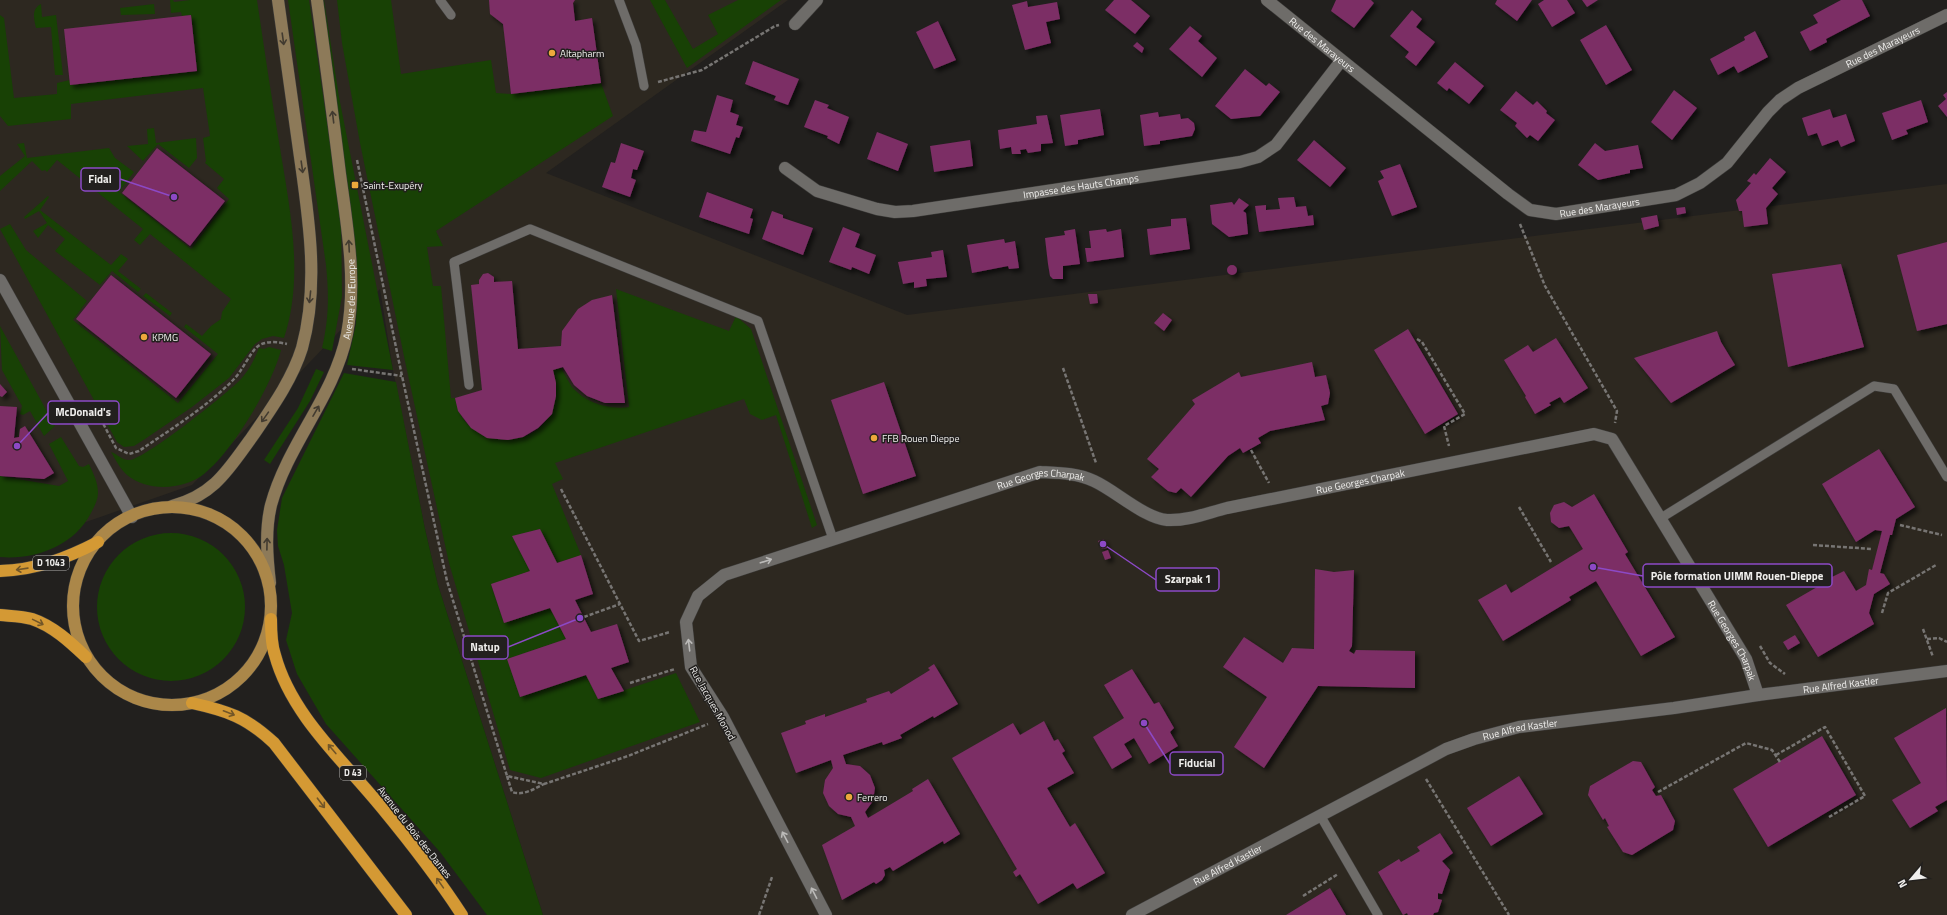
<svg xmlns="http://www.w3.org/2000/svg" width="1947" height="915" font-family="'Titillium Web',sans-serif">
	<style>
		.built { fill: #2d2820 }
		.green { fill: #184105 }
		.building { fill: #7b2e65; filter: url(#shadow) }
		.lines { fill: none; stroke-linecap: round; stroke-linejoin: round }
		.lane-casing { stroke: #3d3c3a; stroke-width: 10 }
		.street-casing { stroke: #3d3c3a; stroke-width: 13 }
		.secondary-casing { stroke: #3d3c3a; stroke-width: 13 }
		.primary-casing { stroke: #3d3c3a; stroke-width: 13 }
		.highway-casing { stroke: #3d3c3a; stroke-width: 13 }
		.path { stroke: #777573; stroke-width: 2.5; stroke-dasharray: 4 2; stroke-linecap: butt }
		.lane { stroke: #6e6c69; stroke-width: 9 }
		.street { stroke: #6e6c69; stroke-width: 12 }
		.secondary { stroke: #8d7a59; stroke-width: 12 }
		.primary { stroke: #ab8749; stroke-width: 12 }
		.highway { stroke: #d49934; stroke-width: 12 }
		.oneway { stroke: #423b30 }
		.oneway2 { stroke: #bbbab8 }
		.oneway3 { stroke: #725628 }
		.poi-dot { fill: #eda83c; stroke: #22201e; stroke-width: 1.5 }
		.labels { text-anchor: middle; stroke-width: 3; stroke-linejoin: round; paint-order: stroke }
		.shield { fill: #22201e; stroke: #b2b0ae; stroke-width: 1 }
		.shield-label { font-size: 9px; font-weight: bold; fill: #efeeec }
		.street-label { font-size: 10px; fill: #efeeec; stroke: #22201e }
		.poi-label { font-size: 10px; fill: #efeeec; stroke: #22201e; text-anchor: start }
		.leader { fill: none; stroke: #8c49c6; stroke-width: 1.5 }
		.callout-dot { fill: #8c49c6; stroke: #22201e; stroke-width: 1.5 }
		.callout { fill: #22201e; stroke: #8c49c6; stroke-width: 1.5 }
		.callout-label { font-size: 11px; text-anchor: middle; font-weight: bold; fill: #efeeec }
	</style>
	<defs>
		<filter id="shadow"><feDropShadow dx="3.5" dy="3.5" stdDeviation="2" flood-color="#0009"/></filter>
	</defs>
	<rect width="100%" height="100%" fill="#22201e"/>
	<path class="built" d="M0,0H788L546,173L907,315L1947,184V915H543L438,585L425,529L393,370L380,289L192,485L0,552Z"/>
	<path class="green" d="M170,0H173L174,2L190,0H257C264,47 271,95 279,142C289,205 305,275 284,338L273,336L262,339L255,344L229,378L192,407L145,439L134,446L124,447L117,442L0,229L10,224L26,250L87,301L73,320L178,403L218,354L184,327L186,324L202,336L211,326L221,319L222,312L231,299L150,234L140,245L134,240L143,229L57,160L47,172L45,170L42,171L32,161L0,191V176L25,156L17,144L24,143L27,158L109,148L115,158L134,172L119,192L191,249L229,199L217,188L224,179L205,163L206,161L203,138L210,136L203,88L71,104V119L8,126L0,116V15L4,18L14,98L57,94V83L70,80L71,85L197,71L191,15L182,16L181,12L171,13Z
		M288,0H309L341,218L342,296L332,351L322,348C329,318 329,295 326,265Z
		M321,0H324L339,97L393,370L347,365L356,324L357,296L355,256L349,196Z
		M337,0H391L401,74L491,60L496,93L511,94L601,83L613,116L436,231L443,246L427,247L433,286H441L451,398H455C457,408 462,421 471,427C476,431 485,432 491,434C497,436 503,440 509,439C548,438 561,403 553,370L561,368C565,374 568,381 572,387C586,403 609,410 629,407L616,289L729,331L736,316L751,329L817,525L812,528L776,415L762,420L750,414L744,399L555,463L563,479L552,484L581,555L557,563L540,529L513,536L530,571L491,585L504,623L550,608L566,639L507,659L520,697L586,675L598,699L676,673L700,722L541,778L510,770L449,563L405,361L360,143L342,43Z
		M650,0H665L693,49L718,34L708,15L738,0H781L687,68Z
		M41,4L42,17L56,15L63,75H55L51,27L36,28C34,19 31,9 41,4Z
		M154,4L155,14L121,15L120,8Z
		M154,128L156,143L196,138L197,158L189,168L158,144L143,161L127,146L148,144L147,129Z
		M48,196L49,197L40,210L111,265L121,254L128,259L118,271L141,289L138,292L112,271L100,285L55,251L65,239L48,225L38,238L33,231L47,223L39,211L25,219L24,217Z
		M146,293L172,313L170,316L143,296Z
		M0,326L55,426L44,436L30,411L23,415L20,414L22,406L2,370Z
		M269,347L281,350C272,385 233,451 204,474C184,490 147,492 127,475C120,469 116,460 111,452C118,454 122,461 130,460C146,458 228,393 241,379C250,369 254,360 259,348L264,349Z
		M316,369L324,372L310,401L270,464L264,460L298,408Z
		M344,373L396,382L425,529L438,585L543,915H487L440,852L326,724L297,674L286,640L292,613L284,565L278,546L277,530L282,498Z
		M61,437L79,466L83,467L89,464C93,473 98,482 98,493C98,500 94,507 91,513C74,546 35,560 0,557V476L59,486L68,481L49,444Z
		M97 607a74 74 0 1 1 148 0a74 74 0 1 1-148 0Z"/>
	<path class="building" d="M489,0H575L573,3L575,21L592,18L601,83L511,94L503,24L490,14Z
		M1114,0H1131L1150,16L1135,34L1105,10Z
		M1336,0H1371L1374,3L1354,28L1331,11Z
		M1497,0H1532L1517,21L1495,4Z
		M1544,0H1567L1575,13L1552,27L1538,4Z
		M1582,0H1598L1587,7Z
		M1841,0H1862L1870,16L1826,39L1827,42L1810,51L1800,32L1818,23L1813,15Z
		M1027,1L1028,7L1057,2L1060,19L1046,22L1051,43L1025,50L1012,5Z
		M1412,10L1422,19L1416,27L1435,42L1416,66L1405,57L1409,52L1390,36Z
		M191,15L197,71L70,85L64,29Z
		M938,21L956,60L934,69L916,32Z
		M1606,25L1632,70L1606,85L1580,40Z
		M1190,26L1202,36L1198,41L1217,58L1202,77L1169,49Z
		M1755,31L1768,57L1738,73L1734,66L1718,75L1710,59L1745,40L1744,37Z
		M1137,42L1144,48L1142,53L1133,46Z
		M753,61L799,79L788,105L774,100L776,96L745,84Z
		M1455,62L1484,86L1469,104L1449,88L1447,91L1437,83Z
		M1245,69L1266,86L1269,83L1280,92L1260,116L1231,119L1215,106Z
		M1674,90L1697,108L1672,140L1651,122Z
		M1516,91L1533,105L1537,101L1547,111L1546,113L1555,120L1538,141L1530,135L1527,138L1515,126L1517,123L1500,110Z
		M1947,92V117L1938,106L1946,99L1943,95Z
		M717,95L733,100L730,112L739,115L736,125L743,127L739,138L736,137L730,154L691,141L694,130L706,132Z
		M815,100L829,105L827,108L849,117L839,144L827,138L828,136L804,127Z
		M1921,100L1928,122L1906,130L1908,134L1892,140L1882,113Z
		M1100,109L1104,135L1078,140V144L1065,146L1060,115Z
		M1830,109L1833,118L1846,114L1855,141L1841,147L1838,140L1822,146L1817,133L1808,136L1802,118Z
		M1158,112L1159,117L1180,114L1181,119L1188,118L1194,123L1195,129L1192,136L1160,141V144L1144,146L1140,115Z
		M1047,115L1053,143L1041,144V151L1028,153L1026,149L1020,150L1021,154H1012L1011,147L1000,149L998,130L1037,124L1036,116Z
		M877,132L908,144L898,171L867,159Z
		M970,140L973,166L934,172L930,146Z
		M1314,140L1346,168L1330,187L1297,160Z
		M621,143L644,151L637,170L633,169L631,178L636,180L630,197L602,187L611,162L615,163Z
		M1595,143L1605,151L1638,145L1643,168L1630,170V173L1598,180L1578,165Z
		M157,148L225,201L190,246L122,193Z
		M1770,158L1786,172L1772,188L1778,194L1766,208L1768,224L1744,227L1742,211H1739L1736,200L1751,183L1747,181L1754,173L1756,175Z
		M1400,164L1417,207L1392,216L1378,181L1384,178L1380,171Z
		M707,192L753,209L750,218L753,219L749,234L699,217Z
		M1294,197L1296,207L1306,206L1308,216L1313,215L1314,225L1259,232L1255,206L1266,205V210L1280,209L1278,198Z
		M1239,198L1249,205L1243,211L1246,213L1248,234L1229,237L1212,224L1210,205L1232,202L1234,205Z
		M1685,207L1686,213L1677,215L1676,208Z
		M772,211L783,215V218L813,228L803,255L762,239Z
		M1657,215L1659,226L1644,230L1641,218Z
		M1186,218L1190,249L1150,255L1147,229L1171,226V219Z
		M843,227L860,234L855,247L876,255L869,274L852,267L851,270L829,262Z
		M1075,229L1080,264L1063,266V279H1053L1050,276L1048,264L1045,238L1065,235L1064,231Z
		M1106,229L1107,232L1121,229L1124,257L1087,262L1085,248H1091L1089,231Z
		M1004,239L1005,243L1015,241L1019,268L1009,269L1008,266L972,273L967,245Z
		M1947,242V324L1917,331L1897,255Z
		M943,250L947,277L926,279L927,286L914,288V282L903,284L898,262L932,257L931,252Z
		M1841,264L1864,347L1788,367L1772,274Z
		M1227 270a5 5 0 1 1 10 0a5 5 0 1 1-10 0Z
		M488,273L494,277V282L512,281L518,349L561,346L562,331L578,309L592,300L612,295L625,403H605L587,396L574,385L563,367L553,370L556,383V396L552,414L538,428L523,437L508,440L487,438L471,428L458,411L455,398L482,390L471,285L479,284V280L483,274Z
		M111,275L211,354L176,398L76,319Z
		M1088,294H1097L1098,303L1090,304Z
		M1163,313L1172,320L1164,331L1154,323Z
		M1408,329L1458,414L1425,434L1374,350Z
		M1717,331L1721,342L1735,365L1671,403L1634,358Z
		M1556,338L1588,388L1564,403L1560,397L1549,403L1551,405L1535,414L1525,397L1526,396L1504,360L1528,345L1533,352Z
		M1312,362L1315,377L1326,375L1330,393L1328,404L1321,406L1325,420L1270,431L1258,438L1261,443L1243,453L1240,448L1228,456L1191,497L1181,488L1176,493L1168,491L1151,477L1159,469L1147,459L1195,404L1192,400L1239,372L1241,377Z
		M884,382L916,476L863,494L831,400Z
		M0,384L7,392L2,397L0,396Z
		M0,406L17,407L14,438L19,437L20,429L25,426L54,473L44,479L0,476Z
		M1879,449L1915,507L1896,519L1892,535H1890L1880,573L1884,574L1890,584L1874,594L1869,613L1874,624L1818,657L1786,605L1824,583L1819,576L1829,570L1832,577L1844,571L1856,591L1866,585L1869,569L1872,570L1882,531L1875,530L1856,542L1822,484Z
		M1594,494L1628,552L1625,554L1675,637L1641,656L1596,581L1569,597L1571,600L1503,641L1478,600L1506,584L1511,593L1583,549L1569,526L1559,528L1551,522L1550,513L1554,505L1564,502L1572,507Z
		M540,529L557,563L581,555L593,594L575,600L591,632L617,624L629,662L611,668L624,691L598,699L586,675L520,697L507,659L566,639L550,608L504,623L491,584L530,571L512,536Z
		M1104,539L1107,548L1102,549L1098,541Z
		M1108,550L1111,558L1105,560L1102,552Z
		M1315,569L1334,572L1354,570L1352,646L1349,651L1354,654L1356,650L1415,651V688L1318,686L1264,768L1234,747L1267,697L1223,667L1244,637L1283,663L1292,648L1314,649Z
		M1795,635L1800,643L1788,650L1783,642Z
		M934,664L958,704L934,718L933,716L900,735L902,738L883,745L882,742L843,755L846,764L860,766L870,775L875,788L873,801L865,812L868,818L913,791L912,789L928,779L960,834L944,844L943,841L893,871L890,867L884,870L885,875L882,880L876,884L874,882L842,900L822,845L855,826L851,817L838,814L829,806L823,793L825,780L833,768L831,760L796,773L781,733L806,724L805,721L825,714V717L867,702L866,699L889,691L891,694L930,670L928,668Z
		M1132,669L1154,704L1159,702L1174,728L1170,732L1178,746L1149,764L1134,738L1124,744L1132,757L1112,769L1093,737L1124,718L1104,685Z
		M1946,708L1947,800L1935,807L1938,811L1910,828L1892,800L1921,783L1894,738Z
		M1044,721L1054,741L1058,739L1065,751L1062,753L1074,773L1047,788L1070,827L1075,823L1105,873L1077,889L1073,883L1038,904L1020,874L1016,877L1013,872L1017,869L952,758L1013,723L1020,735Z
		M1822,736L1856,795L1768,847L1733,789Z
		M1633,761L1641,762L1655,787L1652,790L1656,796L1661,795L1675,821L1673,830L1632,855L1623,852L1607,827L1609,826L1605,818L1603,820L1588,795L1590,786Z
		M1519,776L1543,814L1491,846L1467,808Z
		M1440,833L1453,853L1442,861L1450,870L1442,894L1438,893V899L1442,900L1438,912L1434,913L1433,915H1408L1407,913L1403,915L1378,872L1399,859L1401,862L1420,851L1417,847Z
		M1330,888L1346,915H1286Z"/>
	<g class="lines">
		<g class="lane-casing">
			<path id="lane" d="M440,0L451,15
				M619,0L636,45L644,86
				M469,385L454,262L530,229L758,321L833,539
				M1661,518L1874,386L1894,389L1947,477
				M1320,815L1378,915"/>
		</g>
		<g class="street-casing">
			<g id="street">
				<path id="s1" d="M1267,0L1508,194L1530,210L1556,214L1676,195L1700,183L1727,163L1768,112L1780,100L1798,88L1947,15"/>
				<path d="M795,24L817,0"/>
				<path id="s2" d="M785,168L817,191L877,209L895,212L913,211L1240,162L1258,157L1276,145L1341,61"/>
				<path d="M0,280L132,517"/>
				<path id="s3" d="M826,915L723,717L691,667L686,622L698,596L724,575L1040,472C1059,473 1077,473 1094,481C1116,491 1144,518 1167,520C1188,521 1207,513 1227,508L1594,434L1612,439L1746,659L1758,695"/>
				<path id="s4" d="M1132,915L1418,764L1446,749L1474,739L1519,727L1674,708L1758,695L1947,671"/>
			</g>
		</g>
		<g class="secondary-casing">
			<g id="secondary">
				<path d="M172,506C214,495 228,470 252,437C271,409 292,380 302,348C320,283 308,214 299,150C292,100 285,50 278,0"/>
				<path id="s5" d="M270,583C267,557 265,530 271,505C288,443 334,397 347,334C357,281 347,226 340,174C333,116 325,58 317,0"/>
			</g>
		</g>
		<g class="primary-casing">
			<path id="primary" d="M73 606a99 99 0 1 1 198 0a99 99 0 1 1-198 0Z"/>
		</g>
		<g class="highway-casing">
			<path id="highway" d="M0,571C36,570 67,558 98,542
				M0,615C10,616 22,616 32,619C53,626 70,642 86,657
				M271,619C271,631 271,644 275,655C291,715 344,761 382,808C410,842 438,878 462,915
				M192,703C228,711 246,717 274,743L406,915"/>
		</g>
		<path class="path" d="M658,82L702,70L775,26L779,25
			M357,160L402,376L447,581L507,776L544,784L628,756L708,724
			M1520,224L1545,286L1617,411L1615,423
			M1417,339L1422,342L1465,414L1444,426L1449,446
			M1063,368L1096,463
			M352,369L402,376
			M93,414L97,412L116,448L129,454L139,451C171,429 207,407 234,379C242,371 250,353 257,347C265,340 278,342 287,344
			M1251,450L1269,483
			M561,489L639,641L670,632
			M1519,507L1551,562
			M1900,525L1942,535
			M1813,545L1872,549
			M1882,613L1888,593L1936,565
			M584,617L620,604
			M1923,629L1933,657
			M1927,639L1939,638L1947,642
			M1760,646L1770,663L1785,674
			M630,683L675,669
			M1776,755L1825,727L1865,796L1829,817
			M507,776L512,792C523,796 534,789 544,784
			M1426,779L1509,915
			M1658,792L1746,743L1772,750L1780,762
			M1303,896L1338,874
			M759,915L772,877"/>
		<use href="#lane" class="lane"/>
		<use href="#street" class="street"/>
		<use href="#secondary" class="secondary"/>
		<use href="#primary" class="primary"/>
		<use href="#highway" class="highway"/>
	</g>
	<defs><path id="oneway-shaft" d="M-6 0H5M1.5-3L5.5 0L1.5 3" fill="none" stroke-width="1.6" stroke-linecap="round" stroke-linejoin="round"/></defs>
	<g class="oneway">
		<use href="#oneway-shaft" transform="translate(283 39) rotate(82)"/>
		<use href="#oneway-shaft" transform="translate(333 117) rotate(-97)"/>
		<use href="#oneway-shaft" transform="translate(302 167) rotate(82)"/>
		<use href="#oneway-shaft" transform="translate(349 246) rotate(-93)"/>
		<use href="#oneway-shaft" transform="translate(310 297) rotate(96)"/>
		<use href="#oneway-shaft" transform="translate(316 411) rotate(-60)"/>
		<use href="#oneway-shaft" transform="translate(265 417) rotate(125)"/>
		<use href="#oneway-shaft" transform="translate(267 544) rotate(-89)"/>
	</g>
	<g class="oneway2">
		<use href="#oneway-shaft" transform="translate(766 561) rotate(-18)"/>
		<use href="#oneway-shaft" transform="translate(689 645) rotate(-97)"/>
		<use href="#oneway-shaft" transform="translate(785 837) rotate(-118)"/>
		<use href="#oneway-shaft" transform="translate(814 893) rotate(-117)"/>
	</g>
	<g class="oneway3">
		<use href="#oneway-shaft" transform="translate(22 569) rotate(172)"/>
		<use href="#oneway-shaft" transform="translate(38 622) rotate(26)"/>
		<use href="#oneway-shaft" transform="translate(229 713) rotate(21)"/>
		<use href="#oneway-shaft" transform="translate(332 749) rotate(-130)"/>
		<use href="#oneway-shaft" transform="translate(321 803) rotate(53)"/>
		<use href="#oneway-shaft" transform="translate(440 883) rotate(-125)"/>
	</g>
	<g class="poi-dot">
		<circle cx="552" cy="53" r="4"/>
		<rect x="351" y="181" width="8" height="8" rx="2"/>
		<circle cx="144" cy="337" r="4"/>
		<circle cx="874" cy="438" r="4"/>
		<circle cx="849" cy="797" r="4"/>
	</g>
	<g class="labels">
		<g class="shield">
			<rect x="33" y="556" width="36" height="14" rx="3"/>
			<rect x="340" y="766" width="26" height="14" rx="3"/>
		</g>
		<g class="shield-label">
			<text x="51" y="566">D 1043</text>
			<text x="353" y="776">D 43</text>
		</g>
		<g class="street-label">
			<text dy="4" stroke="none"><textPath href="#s1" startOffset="71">Rue des Marayeurs</textPath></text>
			<text dy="4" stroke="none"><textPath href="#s1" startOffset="743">Rue des Marayeurs</textPath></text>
			<text dy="4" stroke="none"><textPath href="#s2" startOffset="308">Impasse des Hauts Champs</textPath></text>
			<text dy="4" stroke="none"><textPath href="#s1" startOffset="407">Rue des Marayeurs</textPath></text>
			<text dy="4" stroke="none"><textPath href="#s5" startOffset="301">Avenue de l'Europe</textPath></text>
			<text dy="4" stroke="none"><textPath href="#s3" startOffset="1058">Rue Georges Charpak</textPath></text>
			<text dy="4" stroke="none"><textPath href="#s3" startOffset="722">Rue Georges Charpak</textPath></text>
			<text dy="4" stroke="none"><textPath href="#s3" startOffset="1550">Rue Georges Charpak</textPath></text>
			<text dy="4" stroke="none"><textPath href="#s4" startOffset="756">Rue Alfred Kastler</textPath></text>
			<text transform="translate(713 703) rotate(61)" y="4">Rue Jacques Monod</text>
			<text dy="4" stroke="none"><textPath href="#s4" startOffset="432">Rue Alfred Kastler</textPath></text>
			<text transform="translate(415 832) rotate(52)" y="4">Avenue du Bois des Dames</text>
			<text dy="4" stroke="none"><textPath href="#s4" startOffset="108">Rue Alfred Kastler</textPath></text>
		</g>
		<g class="poi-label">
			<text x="560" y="57">Altapharm</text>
			<text x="363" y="189">Saint-Exupéry</text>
			<text x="152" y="341">KPMG</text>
			<text x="882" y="442">FFB Rouen Dieppe</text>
			<text x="857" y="801">Ferrero</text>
		</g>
	</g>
	<path class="leader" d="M174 197L120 179M17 446L48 413M1593 567L1643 576M1103 544L1156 580M580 618L508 647M1144 723L1170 764"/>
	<g class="callout-dot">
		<circle cx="174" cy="197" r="4"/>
		<circle cx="17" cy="446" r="4"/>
		<circle cx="1593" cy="567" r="4"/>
		<circle cx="1103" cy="544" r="4"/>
		<circle cx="580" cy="618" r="4"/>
		<circle cx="1144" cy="723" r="4"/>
	</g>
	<g class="callout">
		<rect x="81" y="168" width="39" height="23" rx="4"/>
		<rect x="48" y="401" width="71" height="23" rx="4"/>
		<rect x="1643" y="564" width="189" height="23" rx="4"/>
		<rect x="1156" y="568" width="63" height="23" rx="4"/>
		<rect x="463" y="636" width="45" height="23" rx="4"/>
		<rect x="1170" y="752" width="53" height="23" rx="4"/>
	</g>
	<g class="callout-label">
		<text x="100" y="183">Fidal</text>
		<text x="83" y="416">McDonald's</text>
		<text x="1737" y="580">Pôle formation UIMM Rouen-Dieppe</text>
		<text x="1188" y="583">Szarpak 1</text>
		<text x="485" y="651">Natup</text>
		<text x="1197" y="767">Fiducial</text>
	</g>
	<g transform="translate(1911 879) rotate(242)" stroke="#22201e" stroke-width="3" paint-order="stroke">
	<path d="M0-3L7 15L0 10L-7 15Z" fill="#efeeec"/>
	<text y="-6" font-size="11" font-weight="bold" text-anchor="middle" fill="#efeeec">N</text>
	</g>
</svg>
